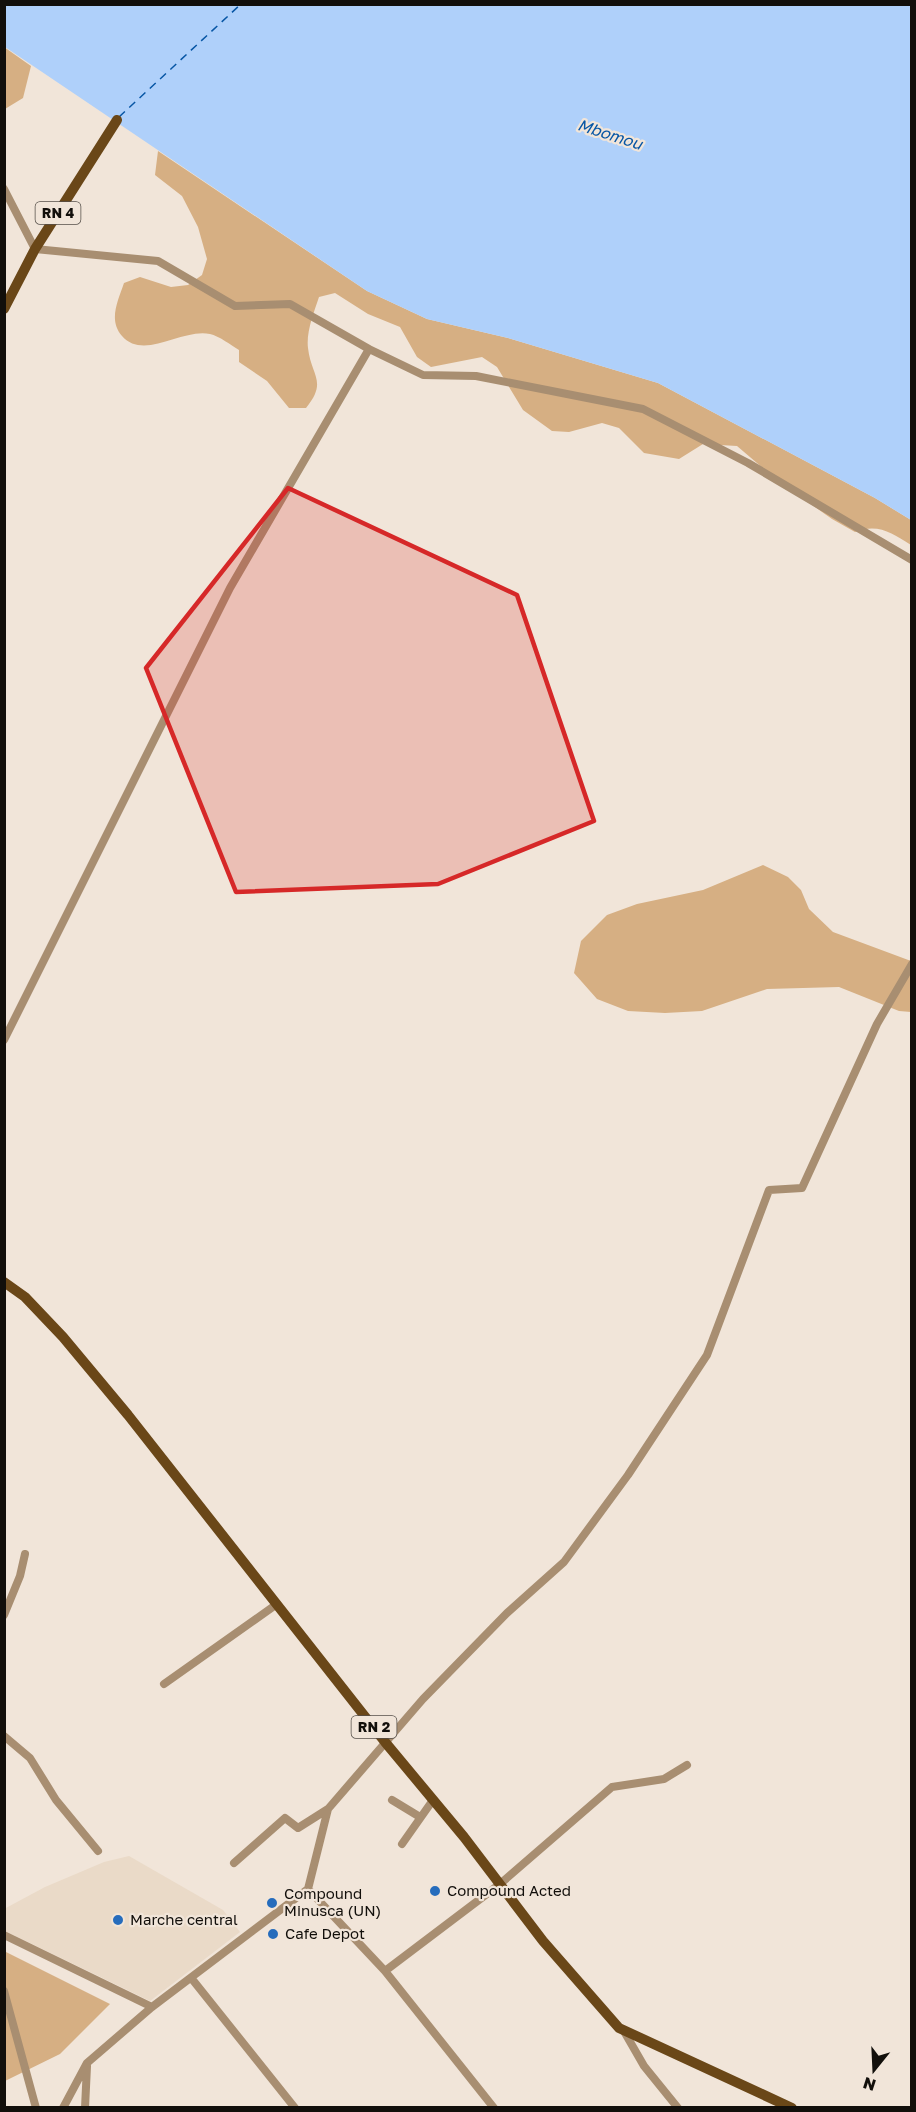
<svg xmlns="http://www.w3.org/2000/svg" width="916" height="2112" font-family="'Golos Text',sans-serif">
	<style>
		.built { fill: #eadac8 }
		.green { fill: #d6af83 }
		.water { fill: #afd0fa }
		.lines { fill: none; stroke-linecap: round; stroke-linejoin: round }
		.ferry { stroke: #0756a5; stroke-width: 1.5; stroke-dasharray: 8 6; stroke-linecap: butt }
		.minor { stroke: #a88e71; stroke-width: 8 }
		.major { stroke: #6a4718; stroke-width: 10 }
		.marked { fill: #d62828; fill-opacity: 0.2; stroke: #d62828; stroke-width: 4.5; stroke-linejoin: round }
		.poi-dot { fill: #266cbc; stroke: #f1e5d9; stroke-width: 2 }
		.labels { text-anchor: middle; stroke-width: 4.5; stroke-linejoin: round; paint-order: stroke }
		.shield { fill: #f1e5d9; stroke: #554f49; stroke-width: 1.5 }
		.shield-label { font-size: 14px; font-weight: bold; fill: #120f0b }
		.poi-label { font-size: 15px; fill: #120f0b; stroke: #f1e5d9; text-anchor: start }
		.water-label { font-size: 16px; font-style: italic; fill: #0756a5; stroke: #f1e5d9 }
	</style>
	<rect width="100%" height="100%" fill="#f1e5d9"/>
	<path class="built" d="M129,1856L223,1910L240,1932L150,2001L5,1931L4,1909L45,1887L104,1862Z"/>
	<path class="green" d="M4,47L31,66L23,98L5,109Z
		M158,151L367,291L427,319L508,338L658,383L875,498L911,520V545C892,533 878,523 855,532L832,519L778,481L737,446L703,444L679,459L644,453L619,428L602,423L569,432L552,431L523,410L497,367L482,357L431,367L417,357L400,327L368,314L335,293L319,297C314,312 306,332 308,348C311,376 328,381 306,408H289L267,381L239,362V350C231,345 219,336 210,334C182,328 144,361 122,336C108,320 118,301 124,283L140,277L171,287L188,285L202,275L207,259L198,227L182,196L155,175Z
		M763,865L788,877L801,890L809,909L833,932L911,961V1012L899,1011L839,987L767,989L702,1011L665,1013L628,1011L597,999L574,973L581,941L607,915L637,904L703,890Z
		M4,1951L110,2004L60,2054L5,2081Z"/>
	<path class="water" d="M4,5H911V520L875,498L658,383L508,338L427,319L367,291L5,47Z"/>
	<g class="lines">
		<path class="ferry" d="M119,117L241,4"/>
		<path class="minor" d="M4,189L35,249L158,261L235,306L290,304L369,349L230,588L4,1040
			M369,349L423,375L476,376L643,409L748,463L912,560
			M4,1615L20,1576L25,1554
			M164,1684L277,1604
			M4,1736L30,1758L56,1800L98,1851
			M392,1800L420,1817
			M402,1844L433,1800
			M234,1863L285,1818L298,1828L328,1809
			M308,1889L385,1971L494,2108
			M4,1935L152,2007
			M385,1971L500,1884L612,1787L664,1779L687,1765
			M192,1979L295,2108
			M4,1991L36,2108
			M625,2033L644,2066L678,2108
			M63,2108L87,2063L152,2007L308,1889L328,1809L423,1699L507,1613L564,1562L628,1475L707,1355L769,1190L802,1188L877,1024L912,964
			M85,2108L87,2066"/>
		<path class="major" d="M4,309L35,249L117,120
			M4,1282L25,1297L63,1337L128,1415L385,1742L464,1837L543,1941L619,2028L792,2108"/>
	</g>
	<path class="marked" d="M288,488L517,595L594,821L438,884L236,892L146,668Z"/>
	<g class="poi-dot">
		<circle cx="435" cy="1891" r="6"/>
		<circle cx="272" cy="1903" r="6"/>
		<circle cx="118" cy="1920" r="6"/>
		<circle cx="273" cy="1934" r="6"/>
	</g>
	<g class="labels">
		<g class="shield">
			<rect x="35.5" y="202" width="45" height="22" rx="4.5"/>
			<rect x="351.5" y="1716" width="45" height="22" rx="4.5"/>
		</g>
		<g class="shield-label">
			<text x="58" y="218">RN 4</text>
			<text x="374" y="1732">RN 2</text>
		</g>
		<g class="poi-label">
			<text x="447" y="1896">Compound Acted</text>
			<text x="284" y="1899">Compound<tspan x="284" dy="17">Minusca (UN)</tspan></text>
			<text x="130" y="1925">Marche central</text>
			<text x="285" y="1939">Cafe Depot</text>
		</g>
		<g class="water-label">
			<text transform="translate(610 134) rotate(18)" y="6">Mbomou</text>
		</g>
	</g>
	<rect width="916" height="2112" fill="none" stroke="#120f0b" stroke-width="12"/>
	<g transform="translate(874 2070) rotate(198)" stroke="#f1e5d9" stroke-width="4.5" paint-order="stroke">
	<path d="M0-4.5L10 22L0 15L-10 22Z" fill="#120f0b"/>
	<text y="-9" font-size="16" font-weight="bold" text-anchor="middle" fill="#120f0b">N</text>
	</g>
</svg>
